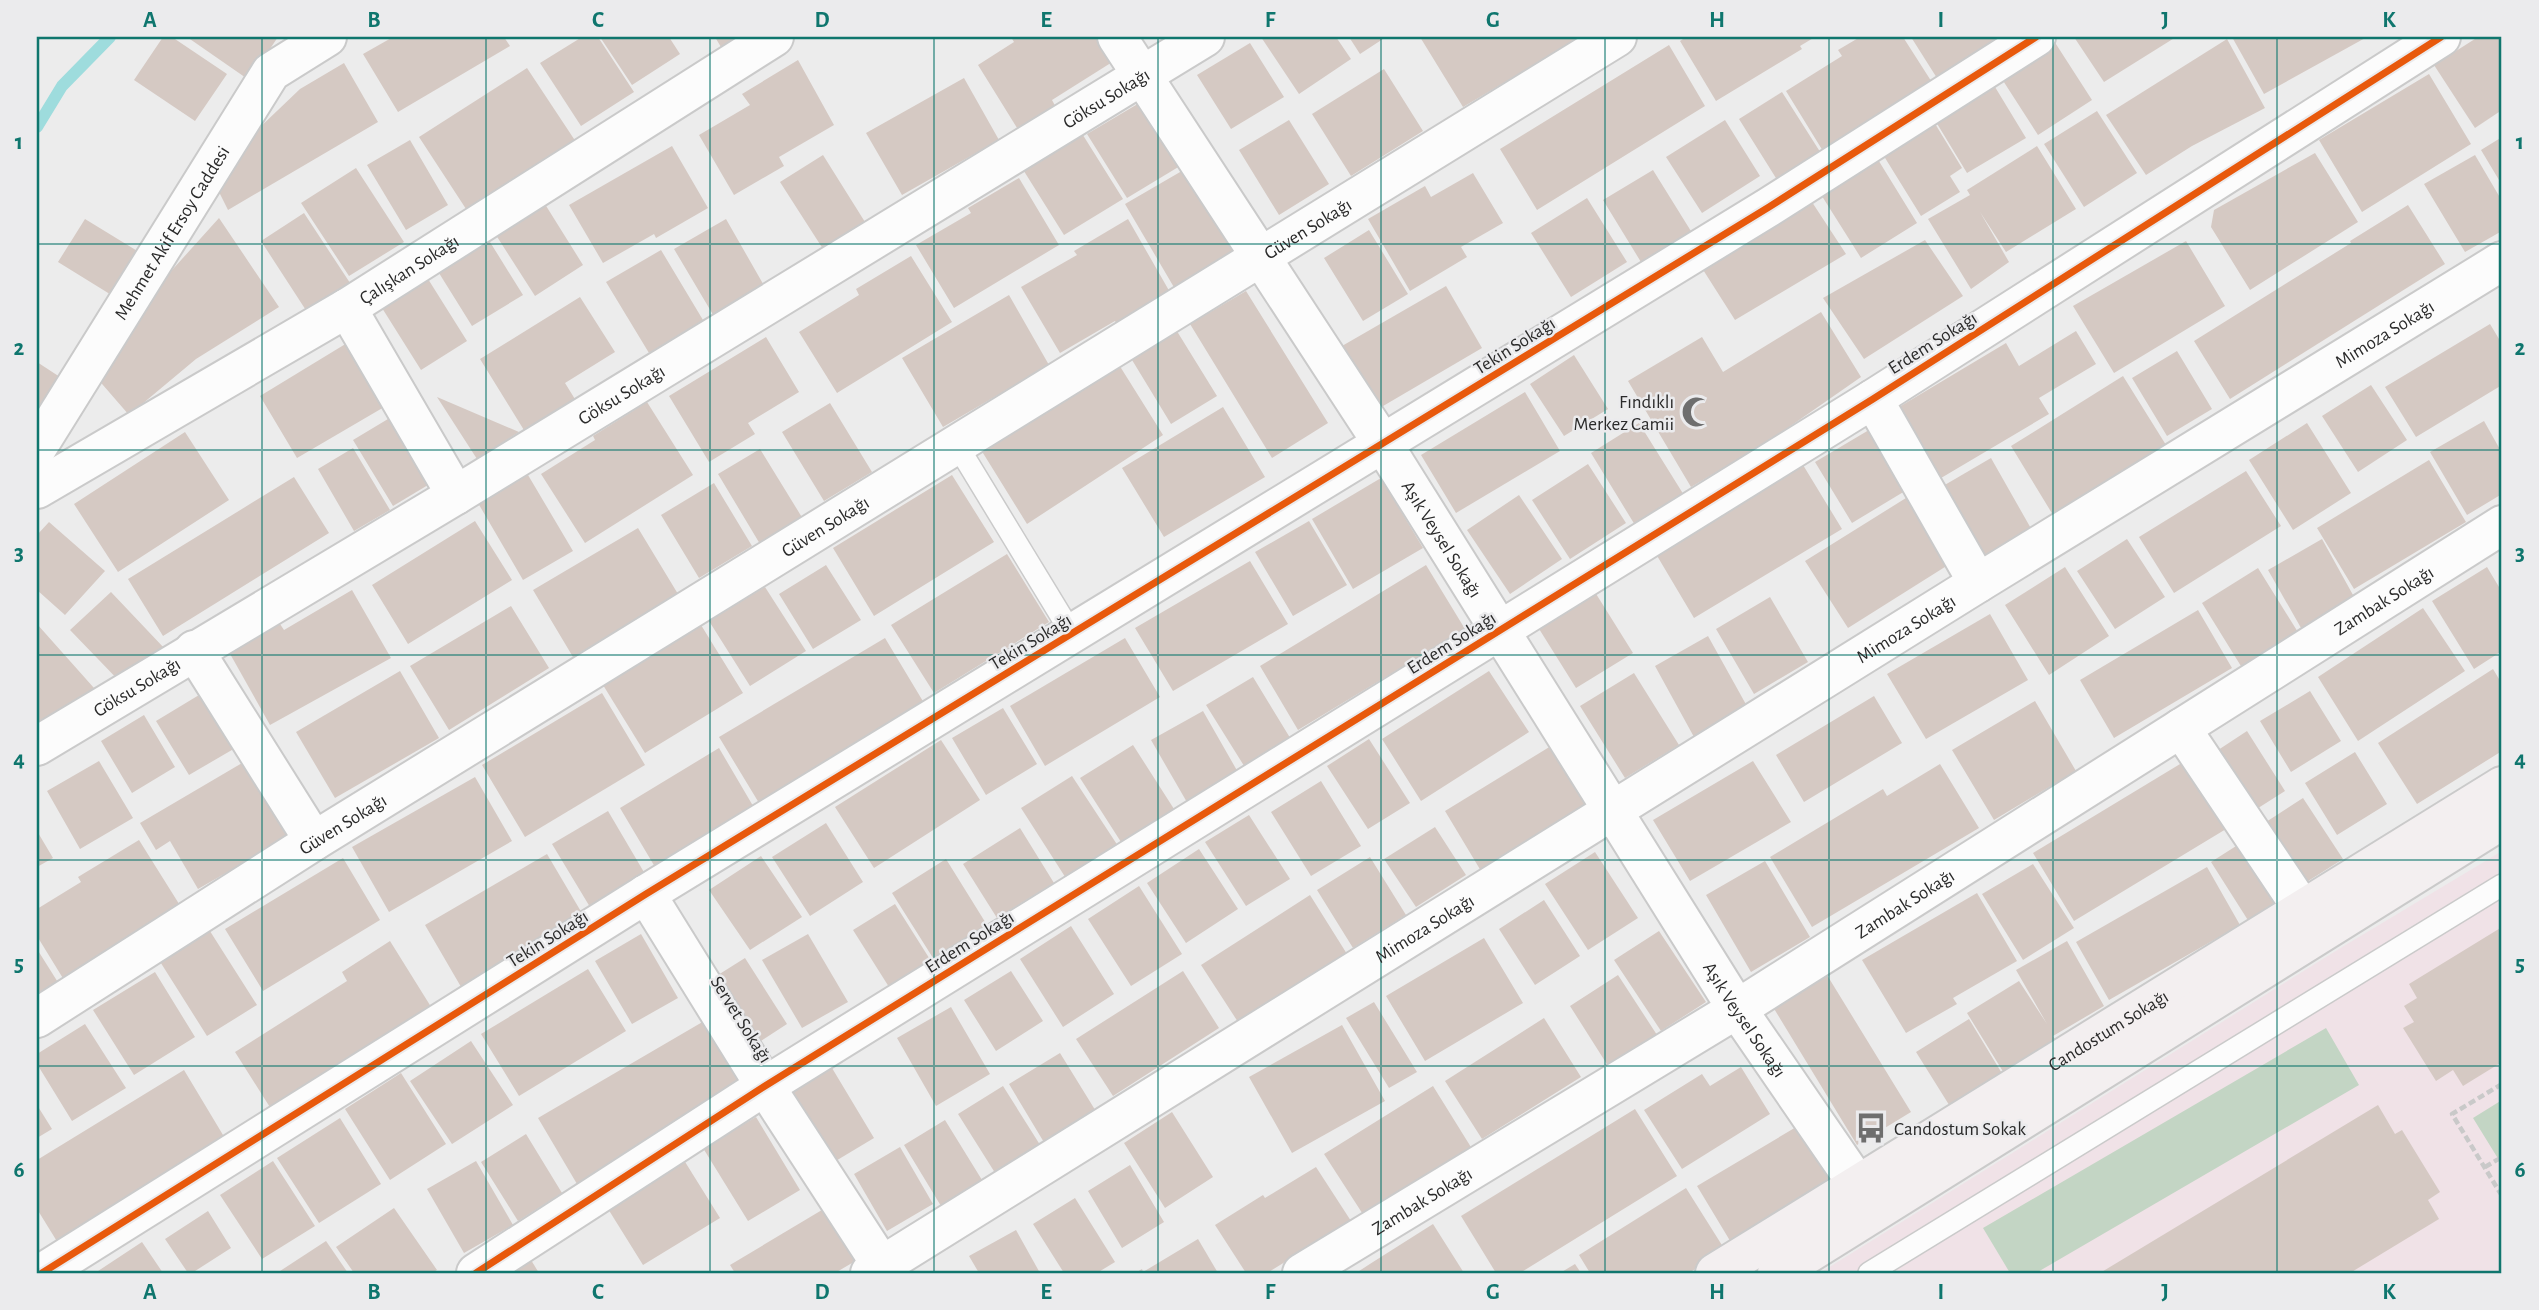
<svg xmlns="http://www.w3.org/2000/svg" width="2539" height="1310" font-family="'Alegreya Sans',sans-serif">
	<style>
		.education { fill: #f0e2e7 }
		.green { fill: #c3d5c4 }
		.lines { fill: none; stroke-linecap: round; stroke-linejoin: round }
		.stream { stroke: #9edcdd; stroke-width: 12 }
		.building { fill: #d5c9c3 }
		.lane-casing { stroke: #cacaca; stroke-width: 24 }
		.street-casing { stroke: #cacaca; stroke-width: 42 }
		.secondary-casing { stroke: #cacaca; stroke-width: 42 }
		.path { stroke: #c9c9c9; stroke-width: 4.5; stroke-dasharray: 7 3.5; stroke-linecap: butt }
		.lane { stroke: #fcfcfc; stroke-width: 21 }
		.street { stroke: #fcfcfc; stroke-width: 38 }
		.secondary { stroke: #f3eff0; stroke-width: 38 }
		.cycleway-casing { stroke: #ebebed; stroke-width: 11 }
		.cycleway { stroke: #e8590c; stroke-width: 7 }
		.grid { fill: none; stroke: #0f766e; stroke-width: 2; stroke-opacity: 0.55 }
		.labels { text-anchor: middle; stroke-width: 5; stroke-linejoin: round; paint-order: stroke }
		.street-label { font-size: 19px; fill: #2a2a2a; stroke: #ebebed }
		.poi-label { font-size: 19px; fill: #2a2a2a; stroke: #ebebed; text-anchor: end }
		.neatline { fill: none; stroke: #0f766e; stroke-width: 2.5 }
		.grid-label { font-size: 23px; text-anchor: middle; font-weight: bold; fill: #0f766e }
	</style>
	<rect width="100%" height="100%" fill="#ececec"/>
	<path class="education" d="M2502,851V1273H1820L2339,949Z"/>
	<path class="green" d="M2326,1028L2359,1085L2036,1273H2010L1983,1228Z
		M2502,1100V1165L2473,1118Z"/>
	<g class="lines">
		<path class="stream" d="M37,127L62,86L110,37"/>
	</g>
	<path class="building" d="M163,37H172L227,74L195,121L134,80Z
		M187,37H278L249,80Z
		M393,37H504L510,46L398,112L363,54Z
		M582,37H598L634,92L581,126L540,63Z
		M600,37H669L680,54L632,85Z
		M715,37H765L728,59Z
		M1011,37H1114L1125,54L1052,100L1059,113L1022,136L978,65L1014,42Z
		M1261,37H1336L1351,59L1299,94Z
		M1349,37H1386L1360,54Z
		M1420,37H1581L1463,107Z
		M1686,37H1815L1800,46L1802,49L1716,101L1680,41Z
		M1860,37H1903L1935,87L1826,156L1786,91L1842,56L1838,50Z
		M1911,37H1997L2004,47L1942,86Z
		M2074,37H2176L2104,82Z
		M2232,37H2367L2264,94Z
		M2478,37H2502V110L2475,128L2434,65Z
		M2227,39L2265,108L2192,146L2146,175L2106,115Z
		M2054,41L2092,100L2038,135L2000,76Z
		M1250,43L1284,97L1231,129L1197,75Z
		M1669,45L1705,106L1537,210L1500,149Z
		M798,60L834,125L779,157L784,166L734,195L699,135L750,105L742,94Z
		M344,63L378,122L228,210L219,192L256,131L300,89Z
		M527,68L576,142L468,212L419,137Z
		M1384,69L1423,131L1351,176L1312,114Z
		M2429,74L2471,144L2362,212L2319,140Z
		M964,78L999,140L902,195L866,133Z
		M1992,82L2026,138L1967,173L1933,117Z
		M1782,92L1824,158L1781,186L1739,119Z
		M1141,102L1180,166L1127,198L1087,134Z
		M2097,111L2137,173L2084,207L2044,144Z
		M1289,120L1329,184L1279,215L1239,150Z
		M1725,120L1760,176L1702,213L1666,157Z
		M1934,122L1962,168L1950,176L1960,192L1921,216L1882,153Z
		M1081,132L1123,199L1064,235L1022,168Z
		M2502,137V185L2481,150Z
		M410,140L448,205L406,230L367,165Z
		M672,146L708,208L656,238L654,234L603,263L569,205Z
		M2037,146L2076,209L2006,252L1980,212L2009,262L1971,289L1928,219L1970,195L1967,190Z
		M2315,153L2358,222L2250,290L2211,227L2214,210Z
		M823,155L865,222L823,249L780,182Z
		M2475,155L2502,201V231L2465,252L2424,184Z
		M1877,158L1917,223L1861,258L1820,193Z
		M356,168L404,242L349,276L301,203Z
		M1187,168L1237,254L1175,289L1125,204Z
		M1653,170L1694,236L1644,267L1603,200Z
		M1473,173L1503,223L1461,247L1467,257L1410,291L1368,219L1425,186L1431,197Z
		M1019,178L1059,245L954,308L916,245L971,213L968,208Z
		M1587,198L1627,262L1571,297L1531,233Z
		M1810,199L1846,254L1735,320L1700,265Z
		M543,201L583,265L535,296L494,232Z
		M2408,205L2445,264L2230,399L2194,341L2351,243L2350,241Z
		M304,213L354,289L311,318L261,241Z
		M219,218L279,307L196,359L129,415L96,377L145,300Z
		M85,219L139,252L113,296L58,262Z
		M726,219L766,289L715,318L674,249Z
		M1128,219L1171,294L1117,325L1115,321L1060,353L1021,287L1077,255L1074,251Z
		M1369,230L1408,294L1363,321L1324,258Z
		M485,234L523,295L472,326L434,265Z
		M1925,240L1963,296L1864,359L1823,298Z
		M2186,241L2225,306L2114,373L2073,306Z
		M661,250L703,320L649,353L606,282Z
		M911,256L952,322L837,393L799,332L859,295L856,289Z
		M423,271L467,341L421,370L377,300Z
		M1446,286L1482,348L1378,409L1342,346Z
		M1246,291L1328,423L1272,458L1190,324Z
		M1009,295L1049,365L943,427L902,358Z
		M580,297L615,352L565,383L578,404L527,435L480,359Z
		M1821,312L1861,377L1766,443L1691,487L1628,381L1702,337L1723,372Z
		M2490,324L2502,344V385L2416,437L2385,387Z
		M1175,328L1217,396L1171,424L1129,355Z
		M2076,331L2096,364L2039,398L2049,414L1936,481L1894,410L2006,343L2019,366Z
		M766,337L799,392L748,423L755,434L709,462L669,396Z
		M352,340L391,403L297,458L260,396Z
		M2177,351L2212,409L2167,436L2132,378Z
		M1574,355L1608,409L1564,436L1530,384Z
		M1116,360L1163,435L1027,524L978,445Z
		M37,362L63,379L37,422Z
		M2123,376L2166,445L2053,515L2011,446Z
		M2371,385L2407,440L2358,472L2322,416Z
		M1525,392L1560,451L1456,513L1421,455Z
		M437,397L519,432L477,459Z
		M647,402L693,475L585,543L541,474L595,440L593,436Z
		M830,403L872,472L824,501L782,432Z
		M1223,407L1265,477L1164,537L1122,468Z
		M393,416L433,482L393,506L353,440Z
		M2484,421L2502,453V494L2467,515L2430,452Z
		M1639,423L1687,500L1638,530L1591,453Z
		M2307,423L2351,493L2293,530L2249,460Z
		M1874,427L1910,488L1852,523L1815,462Z
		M185,432L229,500L118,572L74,504Z
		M353,448L390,510L354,531L318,469Z
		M760,449L803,519L760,544L718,474Z
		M1991,458L2033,532L1985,559L1943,486Z
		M1800,460L1842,529L1694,618L1653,549Z
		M2429,460L2466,522L2354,589L2317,528Z
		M1588,464L1626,523L1570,559L1532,500Z
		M2246,471L2281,526L2174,593L2139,537Z
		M528,475L573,551L523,580L478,503Z
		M952,475L994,542L874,616L833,548Z
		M294,477L329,533L163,636L128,579Z
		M1381,478L1423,548L1353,589L1312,519Z
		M714,483L752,546L699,578L661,515Z
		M1914,493L1956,560L1848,628L1805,561Z
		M1519,495L1562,559L1510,594L1467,530Z
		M475,521L512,580L408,644L372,585Z
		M1309,521L1347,585L1293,616L1255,552Z
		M49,522L105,571L65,615L37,590V535Z
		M638,528L678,594L573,657L533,590Z
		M2127,539L2165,597L2115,629L2077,571Z
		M2322,539L2358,604L2305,635L2268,570Z
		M1007,554L1049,622L934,693L891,625Z
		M1250,561L1288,624L1173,691L1135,628Z
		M826,565L861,620L813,649L779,594Z
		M1426,565L1465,629L1298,730L1260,666Z
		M2065,567L2109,636L2049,675L2005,605Z
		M2487,567L2502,592V651L2474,669L2432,601Z
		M2258,568L2301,637L2244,671L2202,603Z
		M765,587L806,651L750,686L709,621Z
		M1593,589L1633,653L1576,688L1536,624Z
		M352,590L391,658L270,725L229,652L280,624L284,630Z
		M111,592L165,649L125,687L70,630Z
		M1770,597L1808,662L1754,694L1716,629Z
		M511,606L549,668L449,730L410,666Z
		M2423,608L2465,671L2358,741L2318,677Z
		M2198,610L2232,668L2114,738L2080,680Z
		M1990,614L2028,680L1926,739L1887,674Z
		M37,624L102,697L37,740Z
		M701,625L743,693L645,753L603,685Z
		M1708,636L1748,708L1694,737L1655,666Z
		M885,638L924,703L759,803L719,737Z
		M1125,638L1160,697L1045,766L1010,706Z
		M2493,669L2502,684V751L2417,804L2378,743Z
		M400,671L439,738L335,798L296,732Z
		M1489,671L1529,732L1421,801L1382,739Z
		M1634,673L1679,745L1625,778L1580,706Z
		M1253,677L1292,741L1246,769L1206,705Z
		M2310,691L2341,741L2291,772L2260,721Z
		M204,692L237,747L189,775L156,721Z
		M602,693L645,765L525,837L482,765Z
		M1874,696L1902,743L1804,802L1776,755Z
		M2035,701L2076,771L1994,820L1952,750Z
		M1003,708L1037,764L986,795L952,738Z
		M1203,711L1239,774L1188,804L1151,740Z
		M144,715L175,767L132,793L101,741Z
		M2247,731L2285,791L2244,817L2206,758Z
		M1369,739L1410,803L1368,829L1327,766Z
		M941,740L980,800L874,868L835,807Z
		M1133,745L1174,809L1121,842L1080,778Z
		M1551,746L1588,804L1481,871L1445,811Z
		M719,748L756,811L655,867L620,808Z
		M2355,752L2387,804L2337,835L2305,783Z
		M254,756L299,834L247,865L245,862L198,889L170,841L156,850L140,823Z
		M2190,758L2231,826L2074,921L2033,853Z
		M99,761L133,818L80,849L47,791Z
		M1753,761L1791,822L1690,881L1653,820Z
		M1940,764L1979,828L1812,927L1770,857L1883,789L1887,796Z
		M1072,776L1120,849L1069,883L1021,808Z
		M475,777L512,841L389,912L352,847Z
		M1321,781L1361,846L1311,876L1271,812Z
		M2303,798L2343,859L2305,883L2266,822Z
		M608,811L648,879L593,912L552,844Z
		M1249,815L1290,879L1246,906L1205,842Z
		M826,823L863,882L810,916L772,857Z
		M1435,827L1466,875L1416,907L1384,859Z
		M1020,828L1054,883L997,918L963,864Z
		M37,831L53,858L37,867Z
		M139,840L181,907L64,980L37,936V909L81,882L78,877Z
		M2244,841L2283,904L2251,925L2211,862Z
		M1199,849L1238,909L1186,943L1147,883Z
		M1595,852L1638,918L1588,950L1545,884Z
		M547,854L586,920L464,992L425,925Z
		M761,856L802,917L750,950L709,890Z
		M1370,857L1406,915L1353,948L1317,890Z
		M343,858L380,920L263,991L225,929Z
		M946,859L987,925L933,958L892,893Z
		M1765,861L1810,937L1751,972L1706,895Z
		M2033,864L2074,928L2023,960L1982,894Z
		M2207,867L2240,925L2109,1000L2076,942Z
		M1139,886L1182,954L1131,986L1088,919Z
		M1977,893L2017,961L1953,998L1957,1004L1906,1033L1862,960Z
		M1310,895L1347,954L1238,1022L1201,965Z
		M1544,900L1580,956L1535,985L1499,929Z
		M895,904L931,961L889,987L853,930Z
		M1071,926L1114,994L1063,1027L1020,959Z
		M2502,927V1062L2463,1086L2453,1070L2436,1081L2403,1028L2414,1022L2404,1006L2417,998L2409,984Z
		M208,928L257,1005L207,1036L159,960Z
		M1659,931L1706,1002L1661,1031L1614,960Z
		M641,934L678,998L632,1024L595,961Z
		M808,934L848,1002L802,1028L762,960Z
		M1484,938L1523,1003L1425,1061L1386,996Z
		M390,941L433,1010L273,1112L235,1052L347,981L342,972Z
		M2067,941L2104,1006L2053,1036L2059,1046L2007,1078L1967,1013L2019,981L2047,1024L2016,970Z
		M37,949L59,984L37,998Z
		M745,958L787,1024L753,1046L710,980Z
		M588,969L626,1031L519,1096L481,1034Z
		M1011,971L1043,1021L996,1051L964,1000Z
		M1183,971L1219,1028L1113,1096L1076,1039Z
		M155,972L195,1037L134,1075L93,1010Z
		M1618,975L1659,1038L1610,1069L1570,1006Z
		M1827,975L1911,1112L1857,1145L1773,1007Z
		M1374,1002L1417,1072L1389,1088L1346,1018Z
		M951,1007L990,1074L936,1106L897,1038Z
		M711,1017L750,1082L577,1184L538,1118Z
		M1544,1018L1581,1077L1482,1139L1445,1081Z
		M1969,1019L2009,1085L1956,1116L1916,1052Z
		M85,1024L126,1088L72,1121L37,1064V1054Z
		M1342,1025L1385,1101L1292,1153L1249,1077Z
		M471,1041L513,1105L452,1144L410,1081Z
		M1060,1053L1097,1113L1045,1144L1009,1084Z
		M1741,1067L1770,1114L1682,1169L1644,1110L1702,1074L1710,1086Z
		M832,1068L874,1138L834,1162L792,1092Z
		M184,1070L226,1140L58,1243L37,1209V1160Z
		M401,1073L446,1144L390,1180L345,1109Z
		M1003,1086L1042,1148L997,1176L958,1114Z
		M1433,1086L1474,1152L1366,1219L1324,1154Z
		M37,1105L52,1129L37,1138Z
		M2378,1105L2395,1134L2402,1130L2440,1192L2428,1200L2439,1219L2350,1273H2100Z
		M1635,1109L1677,1176L1520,1273H1496L1461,1216Z
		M1172,1112L1213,1177L1165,1208L1124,1143Z
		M756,1117L800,1190L748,1221L703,1148Z
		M340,1118L381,1184L319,1223L277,1158Z
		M945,1120L982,1180L941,1206L904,1145Z
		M1808,1120L1850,1189L1738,1254L1697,1186Z
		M526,1134L562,1193L518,1221L481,1162Z
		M900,1147L933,1204L887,1231L854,1174Z
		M682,1157L720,1218L643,1265L605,1204Z
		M273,1161L315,1226L262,1259L220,1195Z
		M476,1161L513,1225L464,1253L427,1189Z
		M1130,1165L1164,1222L1122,1248L1088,1191Z
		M1316,1167L1351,1221L1267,1273H1246L1215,1225L1263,1195L1265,1198Z
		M1686,1188L1725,1250L1689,1273H1590L1579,1255Z
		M1075,1198L1115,1262L1097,1273H1064L1033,1224Z
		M837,1201L869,1253L835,1273H735L730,1265Z
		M394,1208L437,1270L432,1273H354L336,1247Z
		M208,1211L231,1248L192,1273H188L165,1239Z
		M1433,1224L1464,1273H1356L1373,1262Z
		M1016,1230L1040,1273H979L969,1256Z
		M1198,1239L1218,1273H1135L1142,1269L1143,1272Z
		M326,1241L348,1273H277Z
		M142,1242L163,1273H95Z
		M531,1260L539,1273H510Z
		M1575,1264L1581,1273H1560Z"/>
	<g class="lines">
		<g class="lane-casing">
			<path id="lane" d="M957,445L1072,634
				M1869,1273L2502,885"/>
		</g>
		<g class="street-casing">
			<g id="street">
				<path id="s1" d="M1117,37L1383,444L1737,1009L1858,1185"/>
				<path d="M347,308L456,495"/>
				<path d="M1873,399L1978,583"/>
				<path id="s2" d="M37,448L271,72L327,37"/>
				<path id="s3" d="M37,489L347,308L774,37"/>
				<path d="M194,650L314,841"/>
				<path d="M2181,728L2303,910"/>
				<path id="s4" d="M37,746L456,495L1205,37"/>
				<path d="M646,894L765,1086L882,1266"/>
				<path id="s5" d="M37,1018L314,841L1617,37"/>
				<path d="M42,1273L646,894L1769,207L2036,37"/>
				<path d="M476,1273L765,1086L1873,399L2441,37"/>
				<path id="s6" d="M870,1273L1978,583L2502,261"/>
				<path id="s7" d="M1302,1273L1737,1009L2502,525"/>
			</g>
		</g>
		<g class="secondary-casing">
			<g id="secondary">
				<path id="s8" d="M1715,1273L2502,786"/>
				<path d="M1777,1273L2502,820"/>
			</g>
		</g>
		<path class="path" d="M2502,1084L2452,1114L2502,1196
			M2485,1167L2502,1157"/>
		<use href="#lane" class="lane"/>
		<use href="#street" class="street"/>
		<use href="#secondary" class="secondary"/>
		<g class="cycleway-casing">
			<path id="cycleway" d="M42,1273L646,894L1769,207L2036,37
				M476,1273L765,1086L1873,399L2441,37"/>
		</g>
		<use href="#cycleway" class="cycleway"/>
	</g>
	<path class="grid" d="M262,37V1273M486,37V1273M710,37V1273M934,37V1273M1158,37V1273M1381,37V1273M1605,37V1273M1829,37V1273M2053,37V1273M2277,37V1273M37,244H2502M37,450H2502M37,655H2502M37,860H2502M37,1066H2502"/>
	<defs>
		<g id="mosque-bare" transform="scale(2.415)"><path d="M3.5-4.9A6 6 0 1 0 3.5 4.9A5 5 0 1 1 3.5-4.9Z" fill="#6e6e6e" stroke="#ebebed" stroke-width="2.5" paint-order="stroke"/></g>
		<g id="bus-bare" transform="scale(2.415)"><path d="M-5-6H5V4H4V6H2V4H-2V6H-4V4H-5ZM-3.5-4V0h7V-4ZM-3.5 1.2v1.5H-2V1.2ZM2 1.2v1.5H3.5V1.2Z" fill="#6e6e6e" stroke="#ebebed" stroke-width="2.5" paint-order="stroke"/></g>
	</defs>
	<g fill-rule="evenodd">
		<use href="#mosque-bare" x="1697" y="412"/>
		<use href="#bus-bare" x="1871" y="1128"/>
	</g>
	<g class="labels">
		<g class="street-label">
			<text dy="7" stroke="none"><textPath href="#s4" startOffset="1250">Göksu Sokağı</textPath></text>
			<text dy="7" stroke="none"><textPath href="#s5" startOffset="1496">Güven Sokağı</textPath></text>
			<text dy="7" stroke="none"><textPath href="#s2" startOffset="254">Mehmet Akif Ersoy Caddesi</textPath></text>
			<text dy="7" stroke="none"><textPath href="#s3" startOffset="432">Çalışkan Sokağı</textPath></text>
			<text dy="7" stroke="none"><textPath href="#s6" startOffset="1782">Mimoza Sokağı</textPath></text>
			<text transform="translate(1932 342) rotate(-32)" y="7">Erdem Sokağı</text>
			<text transform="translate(1514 345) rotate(-32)" y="7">Tekin Sokağı</text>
			<text dy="7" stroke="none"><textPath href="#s4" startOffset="682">Göksu Sokağı</textPath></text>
			<text dy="7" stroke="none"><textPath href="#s5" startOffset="929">Güven Sokağı</textPath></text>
			<text dy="7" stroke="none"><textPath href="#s1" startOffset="598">Aşık Veysel Sokağı</textPath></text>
			<text dy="7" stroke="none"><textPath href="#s7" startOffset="1274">Zambak Sokağı</textPath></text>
			<text dy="7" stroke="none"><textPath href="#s6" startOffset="1220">Mimoza Sokağı</textPath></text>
			<text transform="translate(1030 641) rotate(-31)" y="7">Tekin Sokağı</text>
			<text transform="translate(1451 642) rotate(-32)" y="7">Erdem Sokağı</text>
			<text dy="7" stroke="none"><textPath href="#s4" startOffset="116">Göksu Sokağı</textPath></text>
			<text dy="7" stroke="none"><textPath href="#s5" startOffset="362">Güven Sokağı</textPath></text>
			<text dy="7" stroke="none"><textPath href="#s7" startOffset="707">Zambak Sokağı</textPath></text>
			<text dy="7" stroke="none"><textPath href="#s6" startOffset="653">Mimoza Sokağı</textPath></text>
			<text transform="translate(547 938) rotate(-32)" y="7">Tekin Sokağı</text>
			<text transform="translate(969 941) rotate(-32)" y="7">Erdem Sokağı</text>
			<text transform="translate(742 1019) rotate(58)" y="7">Servet Sokağı</text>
			<text dy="7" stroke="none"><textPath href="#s1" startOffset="1166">Aşık Veysel Sokağı</textPath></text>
			<text dy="7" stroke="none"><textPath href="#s8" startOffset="462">Candostum Sokağı</textPath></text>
			<text dy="7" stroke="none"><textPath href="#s7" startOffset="140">Zambak Sokağı</textPath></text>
		</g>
		<g class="poi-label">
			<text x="1674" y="408">Fındıklı<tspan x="1674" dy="22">Merkez Camii</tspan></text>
			<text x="1894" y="1135" text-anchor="start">Candostum Sokak</text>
		</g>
	</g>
	<rect width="2539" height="1310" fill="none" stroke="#ebebed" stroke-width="77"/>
	<rect x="38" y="38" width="2462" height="1234" class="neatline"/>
	<g class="grid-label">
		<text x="150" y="27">A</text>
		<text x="374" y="27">B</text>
		<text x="598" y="27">C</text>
		<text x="822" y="27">D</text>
		<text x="1046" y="27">E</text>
		<text x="1270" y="27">F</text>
		<text x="1493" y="27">G</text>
		<text x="1717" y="27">H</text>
		<text x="1941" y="27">I</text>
		<text x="2165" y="27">J</text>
		<text x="2389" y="27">K</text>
		<text x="19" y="149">1</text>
		<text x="2520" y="149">1</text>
		<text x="19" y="355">2</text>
		<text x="2520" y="355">2</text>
		<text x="19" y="560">3</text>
		<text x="2520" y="560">3</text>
		<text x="19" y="766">4</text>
		<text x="2520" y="766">4</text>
		<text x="19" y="971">5</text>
		<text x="2520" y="971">5</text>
		<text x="19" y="1177">6</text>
		<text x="2520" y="1177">6</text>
		<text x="150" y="1299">A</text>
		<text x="374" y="1299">B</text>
		<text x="598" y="1299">C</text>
		<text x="822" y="1299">D</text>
		<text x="1046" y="1299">E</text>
		<text x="1270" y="1299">F</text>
		<text x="1493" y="1299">G</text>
		<text x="1717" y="1299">H</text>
		<text x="1941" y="1299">I</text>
		<text x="2165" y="1299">J</text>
		<text x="2389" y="1299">K</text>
	</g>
</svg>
